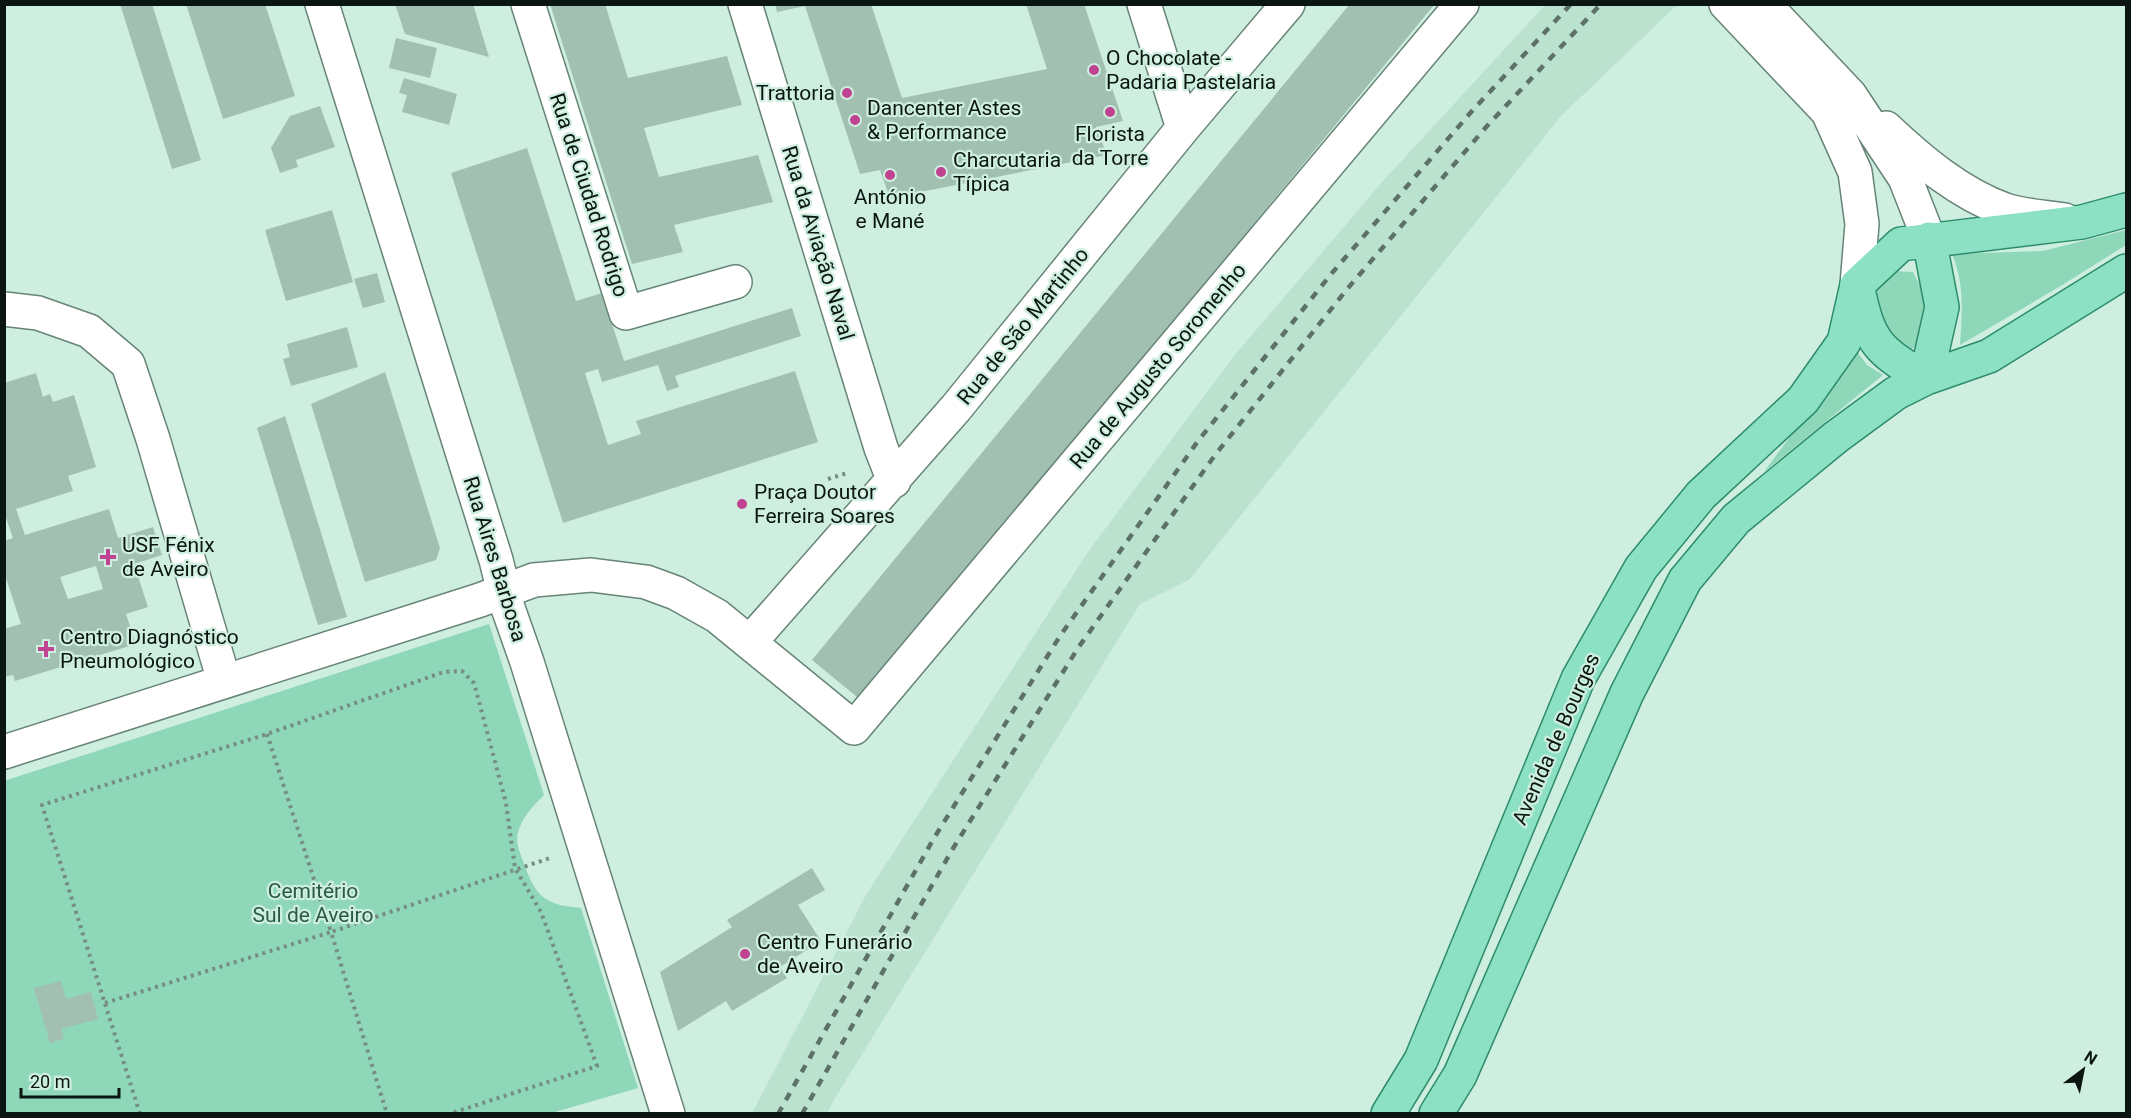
<svg xmlns="http://www.w3.org/2000/svg" width="2131" height="1118" font-family="Roboto,sans-serif">
	<style>
		.built { fill: #bae2cf }
		.green { fill: #8ed7b8 }
		.building { fill: #a1c0b2; fill-rule: evenodd }
		.lines { fill: none; stroke-linecap: round; stroke-linejoin: round }
		.minor-casing { stroke: #678477; stroke-width: 36 }
		.major-casing { stroke: #2d8c6c; stroke-width: 36 }
		.path { stroke: #768d83; stroke-width: 4; stroke-dasharray: 3 4.5; stroke-linecap: butt }
		.minor { stroke: #fff; stroke-width: 33 }
		.major { stroke: #8ce0c4; stroke-width: 33 }
		.rail { stroke: #5d7168; stroke-width: 4.5; stroke-dasharray: 8 8; stroke-linecap: butt }
		.poi-dot { fill: #c04391; stroke: #ceeedf; stroke-width: 2 }
		.labels { text-anchor: middle; stroke-width: 4.5; stroke-linejoin: round; paint-order: stroke }
		.poi-label { font-size: 21px; fill: #0b1612; stroke: #ceeedf; text-anchor: start }
		.street-label { font-size: 21px; fill: #0b1612; stroke: #ceeedf }
		.park-label { font-size: 21px; fill: #2a5a47; stroke: #ceeedf }
	</style>
	<rect width="100%" height="100%" fill="#ceeedf"/>
	<path class="built" d="M1545,5H1677L1561,116L1189,580L1140,604L835,1098L827,1113H752L866,895L1088,552L1234,356L1383,181Z"/>
	<path class="green" d="M2126,230V245L2059,287L1960,345C1962,312 1965,285 1952,254L2043,251Z
		M1890,271L1913,272L1928,302L1920,346L1910,349C1882,328 1874,322 1874,285Z
		M1855,349L1867,365L1883,375L1764,472Z
		M489,624L544,795C534,805 521,818 518,833C515,844 521,854 524,864C536,897 545,905 581,908L638,1088L548,1114L5,1113L4,781Z"/>
	<path class="building" d="M120,4H152L201,160L172,169Z
		M186,4H265L295,96L223,119Z
		M395,4H473L489,57L405,34Z
		M550,4H605L628,78L727,56L742,105L644,128L659,177L758,155L773,202L674,225L683,252L632,264Z
		M775,4H871L902,98L1047,69L1026,4H1084L1123,121L1096,127L1107,155L890,198L880,170L860,174L805,6L777,12Z
		M1349,5H1434L862,701L812,660Z
		M396,38L437,48L430,78L389,68Z
		M404,78L457,94L449,125L402,112L407,95L399,93Z
		M320,106L335,147L296,160L298,167L280,173L271,148L290,116Z
		M527,148L576,301L602,293L624,361L792,308L801,336L675,376L679,387L667,391L658,365L602,382L598,369L585,373L608,445L641,434L636,421L795,371L818,442L563,523L451,173Z
		M332,210L353,282L286,301L265,230Z
		M377,273L385,302L363,308L354,279Z
		M347,327L358,367L291,386L283,359L290,357L287,344Z
		M385,372L440,548L436,560L365,582L311,404Z
		M36,373L43,397L50,394L53,402L74,395L96,467L68,476L73,491L16,509L25,535L109,509L118,538L153,527L162,555L134,564L148,607L126,614L136,644L15,681L13,675L4,677V629L21,624L4,572V541L13,538L4,512V383ZM96,566L103,589L68,599L60,577Z
		M285,416L347,617L318,625L257,428Z
		M812,868L825,890L798,905L821,941L780,967L787,978L732,1011L726,1001L678,1031L660,972L732,927L727,920Z
		M61,981L66,999L91,992L98,1019L61,1029L64,1039L50,1043L34,988Z"/>
	<g class="lines">
		<g class="minor-casing">
			<path id="minor" d="M322,4L496,560L508,608L527,662L668,1114
				M528,4L626,313L735,282
				M745,4L881,448L894,481
				M1144,4L1183,128
				M1726,4L1828,112L1855,172L1862,224L1857,285
				M1764,4L1850,95L1905,178L1929,239
				M1886,128C1921,161 1959,193 2005,210C2023,216 2046,217 2065,220
				M4,309L38,313L89,331L128,364L153,439L224,681
				M750,642L956,408L1183,128L1288,4
				M4,752L480,600L534,580L591,575L646,582L676,593L717,616L854,728L1462,4"/>
		</g>
		<g class="major-casing">
			<path id="major" d="M1857,285L1901,244L2082,222L2126,210
				M1858,289C1869,343 1879,352 1926,378
				M1926,378L1942,307L1929,239
				M1388,1114L1421,1060L1578,679L1641,568L1701,495L1803,400L1844,342L1857,285
				M1436,1114L1460,1075L1627,693L1685,580L1736,519L1836,437L1896,393L1926,378L1989,356L2126,271"/>
		</g>
		<path class="path" d="M828,479L847,473
			M267,734L331,932L553,857
			M105,1003L331,932L387,1114
			M140,1114L42,805L267,734L444,672L462,671L474,683L506,803L515,868L541,912L597,1066L449,1114"/>
		<use href="#minor" class="minor"/>
		<use href="#major" class="major"/>
		<path class="rail" d="M778,1114L934,838L1060,636L1198,441L1332,273L1472,111L1571,4
			M802,1114L952,850L1078,648L1215,455L1348,288L1487,126L1601,4"/>
	</g>
	<g class="poi-dot">
		<circle cx="1094" cy="70" r="6"/>
		<circle cx="847" cy="93" r="6"/>
		<circle cx="1110" cy="112" r="6"/>
		<circle cx="855" cy="120" r="6"/>
		<circle cx="941" cy="172" r="6"/>
		<circle cx="890" cy="175" r="6"/>
		<circle cx="742" cy="504" r="6"/>
		<path d="M105 548h6v6h6v6h-6v6h-6v-6h-6v-6h6z"/>
		<path d="M43 640h6v6h6v6h-6v6h-6v-6h-6v-6h6z"/>
		<circle cx="745" cy="954" r="6"/>
	</g>
	<g class="labels">
		<g class="poi-label">
			<text x="1106" y="65">O Chocolate -<tspan x="1106" dy="24">Padaria Pastelaria</tspan></text>
			<text x="835" y="100" text-anchor="end">Trattoria</text>
			<text x="867" y="115">Dancenter Astes<tspan x="867" dy="24">&amp; Performance</tspan></text>
			<text x="1110" y="141" text-anchor="middle">Florista<tspan x="1110" dy="24">da Torre</tspan></text>
			<text x="953" y="167">Charcutaria<tspan x="953" dy="24">Típica</tspan></text>
			<text x="890" y="204" text-anchor="middle">António<tspan x="890" dy="24">e Mané</tspan></text>
			<text x="754" y="499">Praça Doutor<tspan x="754" dy="24">Ferreira Soares</tspan></text>
			<text x="122" y="552">USF Fénix<tspan x="122" dy="24">de Aveiro</tspan></text>
			<text x="60" y="644">Centro Diagnóstico<tspan x="60" dy="24">Pneumológico</tspan></text>
			<text x="757" y="949">Centro Funerário<tspan x="757" dy="24">de Aveiro</tspan></text>
		</g>
		<g class="street-label">
			<text transform="translate(589 195) rotate(72)" y="7">Rua de Ciudad Rodrigo</text>
			<text transform="translate(818 243) rotate(73)" y="7">Rua da Aviação Naval</text>
			<text transform="translate(1023 326) rotate(-51)" y="7">Rua de São Martinho</text>
			<text transform="translate(1158 366) rotate(-50)" y="7">Rua de Augusto Soromenho</text>
			<text transform="translate(495 559) rotate(73)" y="7">Rua Aires Barbosa</text>
			<text transform="translate(1556 739) rotate(-66)" y="7">Avenida de Bourges</text>
		</g>
		<g class="park-label">
			<text x="313" y="898">Cemitério<tspan x="313" dy="24">Sul de Aveiro</tspan></text>
		</g>
	</g>
	<rect width="2131" height="1118" fill="none" stroke="#0b1612" stroke-width="12"/>
	<g transform="translate(2083 1070) rotate(32)" stroke="#ceeedf" stroke-width="4.5" paint-order="stroke">
	<path d="M0-4.5L10 22L0 15L-10 22Z" fill="#0b1612"/>
	<text y="-9" font-size="16" font-weight="bold" text-anchor="middle" fill="#0b1612">N</text>
	</g>
	<path d="M21 1088v9h98v-9" fill="none" stroke="#0b1612" stroke-width="3"/>
	<text x="30" y="1088" font-size="18" fill="#0b1612" stroke="#ceeedf" stroke-width="4.5" paint-order="stroke">20 m</text>
</svg>
